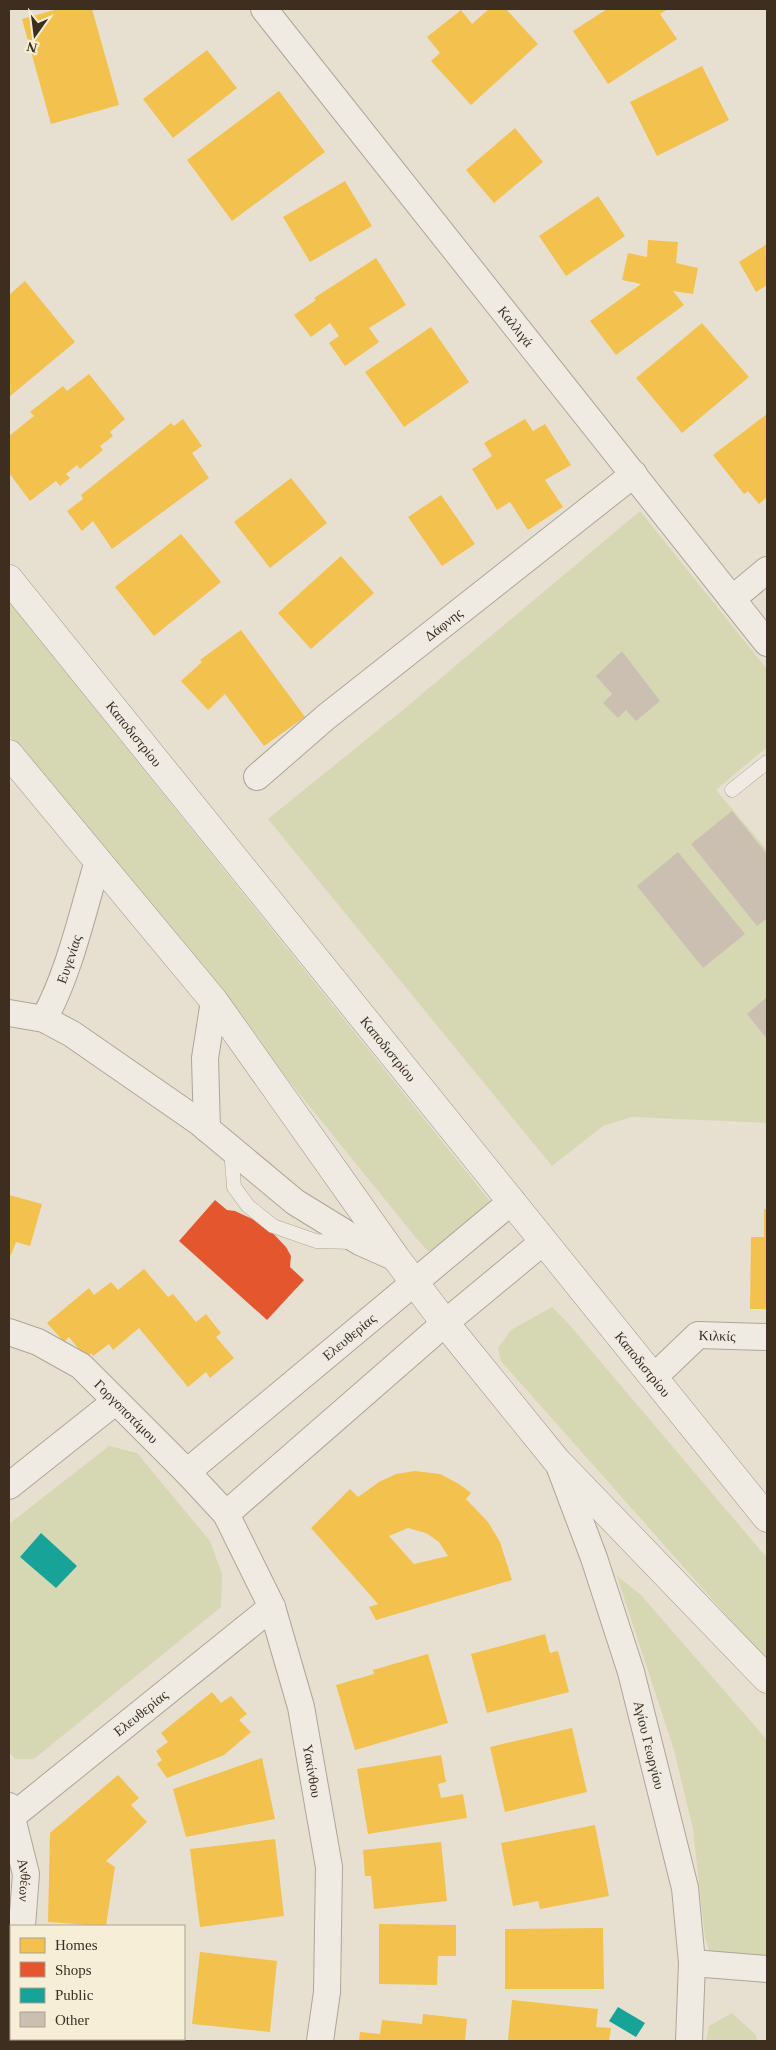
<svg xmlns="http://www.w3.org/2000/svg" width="776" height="2050" font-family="'Times New Roman',serif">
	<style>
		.green { fill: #d6d7b3 }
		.homes { fill: #f2c14e; fill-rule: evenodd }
		.shops { fill: #e4572e }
		.public { fill: #17a398 }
		.building { fill: #cbbfb2 }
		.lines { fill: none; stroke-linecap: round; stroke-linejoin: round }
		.service-casing { stroke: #ada599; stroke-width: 15 }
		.minor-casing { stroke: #ada599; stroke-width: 28 }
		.secondary-casing { stroke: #9c958a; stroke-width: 29 }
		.service { stroke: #efebe3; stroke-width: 14 }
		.minor { stroke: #efebe3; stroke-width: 26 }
		.secondary { stroke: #efebe3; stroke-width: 28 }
		.labels { text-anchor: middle; stroke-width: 5; stroke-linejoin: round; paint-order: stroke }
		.street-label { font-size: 14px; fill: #3d2e20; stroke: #f7eed8 }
	</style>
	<rect width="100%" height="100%" fill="#e7e0d1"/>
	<path class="green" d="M640,511L767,669V747L716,790L767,850V1123L632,1117L603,1126L552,1166L268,819L404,709Z
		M9,602L489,1200L490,1210L441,1247L428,1251L417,1239L9,735Z
		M552,1307L567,1322L767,1558V1661L501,1361L498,1348L511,1330Z
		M109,1446L137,1453L210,1541L222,1574L221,1607L34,1759H15L9,1752V1524Z
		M617,1576L641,1595L767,1740V1952L764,1958L710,1954L705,1937L693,1829L674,1750Z
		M732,2013L756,2035L757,2041H706L709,2026Z"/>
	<path class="homes" d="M58,9H92L119,105L51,124L22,19Z
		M489,9H506L538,44L471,105L431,61L440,53L427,37L461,10L472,24Z
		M607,9H668L660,14L677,39L608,84L573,31Z
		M207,50L237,88L173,138L143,99Z
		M702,66L729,120L657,156L630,102Z
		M279,91L325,152L232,221L187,160Z
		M515,128L543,162L494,203L466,170Z
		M345,181L372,226L310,262L283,217Z
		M598,196L625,236L566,276L539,236Z
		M648,240L678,242L676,263L698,268L693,294L673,291L684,305L616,355L590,321L641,284L622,280L628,253L647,257Z
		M767,244V285L756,292L739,262Z
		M376,258L406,305L369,328L379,342L345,366L329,343L339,336L330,323L311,337L294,315L316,300L314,298Z
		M25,281L75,342L9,397V295Z
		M702,323L749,377L682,433L636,378Z
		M431,327L469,382L404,427L365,372Z
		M89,374L125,419L110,432L113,436L100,446L103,450L80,469L77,465L66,474L70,478L60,486L56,481L30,501L9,473V436L34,416L30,412L63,386L67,391Z
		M767,414V497L759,504L748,491L744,494L713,455Z
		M183,419L202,446L192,453L209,478L112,549L93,521L82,531L67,511L83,499L81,495L171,423L174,426Z
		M525,419L533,431L545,424L571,465L545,480L563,507L528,530L510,502L497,510L472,469L492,456L484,443Z
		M291,478L327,523L270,568L234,522Z
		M441,495L475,544L442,566L408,517Z
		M181,534L221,582L154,636L115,587Z
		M341,556L374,593L311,649L278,613Z
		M241,630L305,717L264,746L225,694L208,710L181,681L202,662L200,660Z
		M9,1195L42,1204L30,1246L16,1242L11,1255L9,1254Z
		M764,1209H767V1309H750L751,1237H764Z
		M144,1269L168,1297L173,1294L196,1322L206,1314L221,1333L216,1337L234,1358L210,1378L206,1372L188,1387L139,1328L113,1350L109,1344L93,1356L91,1353L86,1358L69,1337L64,1342L47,1323L89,1288L94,1295L111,1282L118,1290Z
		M415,1471L440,1474L459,1484L471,1493L466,1499L488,1522L500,1542L512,1580L376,1620L369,1607L378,1604L311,1528L350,1489L358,1497L379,1482L396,1474ZM408,1528L426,1533L439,1542L448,1556L414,1564L389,1536Z
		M545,1634L550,1653L558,1651L569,1692L487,1713L471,1654Z
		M428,1654L448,1723L355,1750L336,1685L374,1674L373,1670Z
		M212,1692L221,1703L231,1696L247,1714L239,1720L251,1732L224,1755L167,1778L157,1764L162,1760L156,1751L168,1742L161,1733Z
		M572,1728L587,1792L505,1812L490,1747Z
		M441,1755L446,1782L438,1784L441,1798L463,1794L467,1818L368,1834L357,1769Z
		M262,1758L275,1819L186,1837L173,1789Z
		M118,1775L139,1798L131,1805L147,1822L106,1861L115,1867L106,1926L48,1922L50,1833Z
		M595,1825L609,1896L540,1909L538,1901L513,1906L501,1843Z
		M275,1839L284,1916L200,1927L190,1849Z
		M441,1842L447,1901L374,1909L371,1876H365L363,1850Z
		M379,1924L456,1925V1956H438L437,1985L379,1984Z
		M603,1928L604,1989H505V1929Z
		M200,1952L277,1961L270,2032L192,2024Z
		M512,2000L598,2009L596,2027L611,2028L609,2041L508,2040Z
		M423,2014L467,2019L465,2041H359L360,2032L380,2034L382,2020L422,2024Z"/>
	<path class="shops" d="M215,1200L227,1210L235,1211L265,1225L286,1247L291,1256L290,1267L304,1280L267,1320L179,1241Z"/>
	<path class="public" d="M41,1533L77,1566L56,1588L20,1557Z
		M618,2007L645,2023L636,2037L609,2021Z"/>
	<path class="building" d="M622,651L660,701L636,721L626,710L618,718L603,703L612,694L596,676Z
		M732,811L767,854V918L757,926L691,844Z
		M678,852L745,934L703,968L637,886Z
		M767,997V1039L747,1014Z"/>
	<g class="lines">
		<g class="service-casing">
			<path id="service" d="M732,790L767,762
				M231,1149L234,1187L248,1206L273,1226L316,1241L353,1242"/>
		</g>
		<g class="minor-casing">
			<g id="minor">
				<path id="s1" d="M264,9L767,643"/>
				<path d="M732,599L767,570"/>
				<path id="s2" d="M257,777L326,717L634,474"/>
				<path d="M9,1013L44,1019L72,1034L199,1122L295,1202L360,1242L396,1258"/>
				<path id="s3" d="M44,1019C70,971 82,914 98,861"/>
				<path d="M207,1129L205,1058L214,1001"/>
				<path id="s4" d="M9,1332L38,1342L81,1366L187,1472L226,1514L272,1607L301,1707L329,1867L327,1992L320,2041"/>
				<path id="s5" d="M654,1377L698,1335L767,1337"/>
				<path id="s6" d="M557,1460L594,1558L631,1672L685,1888L692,1963L689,2041"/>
				<path id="s7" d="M187,1472L512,1201"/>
				<path d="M9,1486L116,1401"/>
				<path d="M226,1514L445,1323L544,1241"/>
				<path id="s8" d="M9,1806L26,1874L22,1926"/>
				<path id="s9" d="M9,1819L272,1607"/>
				<path d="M692,1963L767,1969"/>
				<path d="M9,2010L11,1995"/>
			</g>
		</g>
		<g class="secondary-casing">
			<g id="secondary">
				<path id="s10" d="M9,579L767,1518"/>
				<path d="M9,754L214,1001L396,1258L445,1323L556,1460L767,1679"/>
			</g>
		</g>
		<use href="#service" class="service"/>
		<use href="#minor" class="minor"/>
		<use href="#secondary" class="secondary"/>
	</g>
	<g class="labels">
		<g class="street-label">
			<text dy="5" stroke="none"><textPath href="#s1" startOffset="405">Καλλιγά</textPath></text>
			<text dy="5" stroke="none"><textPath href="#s2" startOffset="241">Δάφνης</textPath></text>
			<text dy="5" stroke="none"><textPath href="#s10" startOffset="199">Καποδιστρίου</textPath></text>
			<text dy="5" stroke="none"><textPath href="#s3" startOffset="65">Ευγενίας</textPath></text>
			<text dy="5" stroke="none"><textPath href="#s10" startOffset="604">Καποδιστρίου</textPath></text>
			<text dy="5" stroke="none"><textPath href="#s7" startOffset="211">Ελευθερίας</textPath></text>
			<text dy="5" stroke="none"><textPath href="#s5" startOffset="80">Κιλκίς</textPath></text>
			<text dy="5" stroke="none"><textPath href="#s10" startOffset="1009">Καποδιστρίου</textPath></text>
			<text dy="5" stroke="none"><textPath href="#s4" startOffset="144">Γοργοποτάμου</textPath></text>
			<text dy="5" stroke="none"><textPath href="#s9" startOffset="169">Ελευθερίας</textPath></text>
			<text dy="5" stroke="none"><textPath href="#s6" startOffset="300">Αγίου Γεωργίου</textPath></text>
			<text dy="5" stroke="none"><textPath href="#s4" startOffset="560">Υακίνθου</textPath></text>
			<text dy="5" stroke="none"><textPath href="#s8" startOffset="76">Ανθέων</textPath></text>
		</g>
	</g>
	<rect width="776" height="2050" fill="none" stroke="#3d2e20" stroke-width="20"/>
	<rect x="10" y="1925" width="175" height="115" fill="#f7eed8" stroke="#ada18e"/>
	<rect x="20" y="1938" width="25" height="15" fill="#f2c14e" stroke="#ada18e"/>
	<text x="55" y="1950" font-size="15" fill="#3d2e20">Homes</text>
	<rect x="20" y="1962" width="25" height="15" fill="#e4572e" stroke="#ada18e"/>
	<text x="55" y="1975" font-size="15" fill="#3d2e20">Shops</text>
	<rect x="20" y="1988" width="25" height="15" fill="#17a398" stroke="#ada18e"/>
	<text x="55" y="2000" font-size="15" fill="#3d2e20">Public</text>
	<rect x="20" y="2012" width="25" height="15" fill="#cbbfb2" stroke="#ada18e"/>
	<text x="55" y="2025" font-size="15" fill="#3d2e20">Other</text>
	<g transform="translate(35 35) rotate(194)" stroke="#f7eed8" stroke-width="4" paint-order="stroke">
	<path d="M0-4L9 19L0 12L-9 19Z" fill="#3d2e20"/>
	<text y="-8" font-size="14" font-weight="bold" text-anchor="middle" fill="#3d2e20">N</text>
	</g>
</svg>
